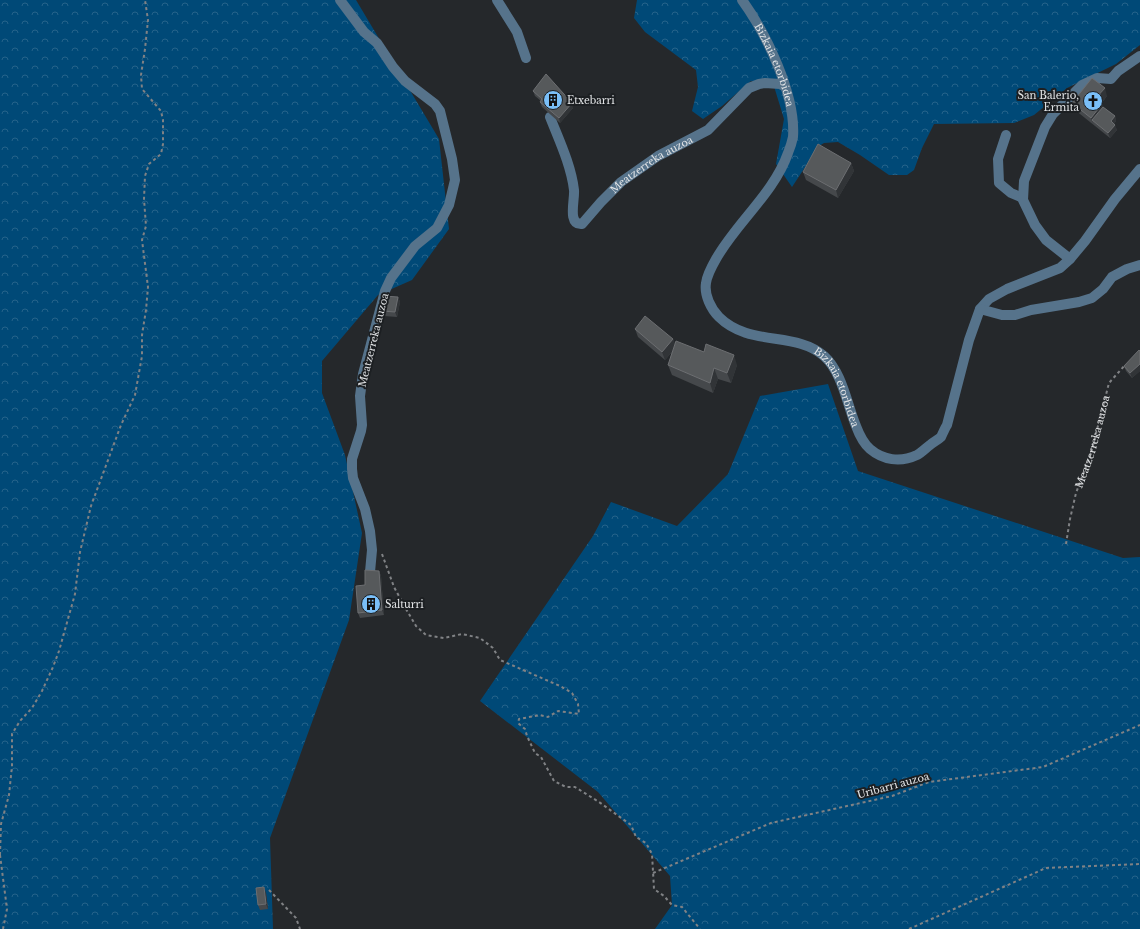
<svg xmlns="http://www.w3.org/2000/svg" width="1140" height="929" font-family="'Libre Baskerville',serif">
	<style>
		.forest { fill: url(#forest-crowns) }
		.lines { fill: none; stroke-linecap: round; stroke-linejoin: round }
		.path { stroke: #808285; stroke-width: 2; stroke-dasharray: 3 3; stroke-linecap: butt }
		.minor { stroke: #56738b; stroke-width: 10 }
		.wall { fill: #45484b }
		.shaded-wall { fill: #313437 }
		.building { fill: #56595b; stroke: #6c6e71 }
		.labels { text-anchor: middle; stroke-width: 4; stroke-linejoin: round; paint-order: stroke }
		.street-label { font-size: 10px; fill: #e2e4e6; stroke: #1c1f22 }
		.poi-label { font-size: 10px; fill: #e2e4e6; stroke: #1c1f22; text-anchor: start }
	</style>
	<defs>
		<pattern id="forest-crowns" width="20" height="18" patternUnits="userSpaceOnUse"><rect width="20" height="18" fill="#004977"/><path d="M2 6a3 3 0 1 1 6 0M12 15a3 3 0 1 1 6 0" fill="none" stroke="#25638a"/></pattern>
	</defs>
	<rect width="100%" height="100%" fill="#25282b"/>
	<path class="forest" d="M0,0H356L439,139L449,229L412,280L378,295L322,361V393L345,455L362,533L349,620L270,838L273,929H0Z
		M637,0H1140V45L1116,64L1067,88L1034,115L1014,123L934,124L922,148L914,170L907,175H889L860,155L838,142L824,143L819,146L792,187L776,164L784,119L773,83L751,81L722,106L703,119L692,111L698,87L696,70L645,32L634,18Z
		M828,384L858,471L1123,558L1140,557V929H655L672,905L670,876L598,792L480,701L593,536L611,502L677,526L728,474L760,396Z"/>
	<g class="lines">
		<g class="path">
			<path id="s1" d="M1066,544L1070,519L1076,493L1091,453L1109,383L1125,365"/>
			<path d="M382,554L394,587L406,609L416,626L426,635L444,638L462,634L480,638L493,648L500,660L560,686L572,693L578,704L579,714L558,711L548,717L540,715L519,719L518,723L525,729L527,736L535,753L541,757L554,781L566,787H575L599,802L631,825L636,837L646,843L652,854L654,889L664,896L672,905L682,907L700,929"/>
			<path d="M0,855L1,824L9,795L12,766V734L20,721L32,708L42,691L53,667L59,651L75,594L80,552L91,506L121,425L135,395L142,356V335L146,310L148,287L142,240L146,226L144,199L145,176L149,164L161,154L163,144V120L161,111L142,89L141,75L145,49L148,20L145,0"/>
			<path d="M0,855L7,909L3,929"/>
			<path d="M653,873L771,823L892,796L929,782L1043,767L1140,725"/>
			<path d="M269,890L296,918L300,929"/>
			<path d="M909,929L1046,868L1140,864"/>
		</g>
		<g class="minor">
			<path d="M340,0L364,32L377,43L393,67L405,81L435,104L440,111L452,159L455,180L449,205L437,228L415,246L391,278L385,291L363,374L360,396L362,425L361,431L352,459V469L353,478L365,509L370,531L372,550L370,572"/>
			<path d="M497,0L517,32L526,58"/>
			<path id="s2" d="M742,0C766,33 796,95 793,137C792,142 790,148 788,153C774,193 737,222 716,259C712,266 707,275 706,283C704,295 711,309 719,317C749,347 796,331 824,356C842,372 847,404 856,426C859,434 863,443 870,449C883,460 900,463 917,455C921,453 926,448 930,445C933,442 938,440 941,437C943,433 945,428 947,425L969,340L980,309L989,299L1007,289L1060,268L1070,259L1085,241L1115,199L1140,169"/>
			<path id="s3" d="M550,117C559,140 571,165 574,190C575,200 567,225 582,224L601,202L621,182L658,156L708,130L749,88L759,84L765,83L780,84L784,86"/>
			<path d="M1006,135L998,159L999,183L1011,193L1023,198"/>
			<path d="M1070,259L1046,240L1035,225L1023,200L1024,181L1045,127L1053,114L1082,85L1097,78L1111,79L1118,71L1140,56"/>
			<path d="M980,309L1002,315H1015L1031,310L1079,302L1092,298L1103,289L1112,277L1127,269L1140,265"/>
		</g>
	</g>
	<path class="wall" d="M533,91L573,108L560,123L542,107L540,102L541,101L535,96Z
		M1107,96L1101,104L1103,107L1115,116L1116,121L1114,124L1117,130L1110,138L1075,110L1072,103Z
		M851,163L854,171L838,198L806,180L803,172Z
		M398,297L400,302L397,317L384,316L382,311Z
		M635,329L673,339L675,344L737,365L731,383L718,379L713,393L672,375L668,365L672,352L665,360L638,337Z
		M1140,351V371L1132,378L1126,371L1124,366Z
		M379,571L381,576L384,615L360,618L358,613Z
		M266,893L268,909L260,910L258,905Z"/>
	<path class="shaded-wall" d="M1105,88L1107,96L1098,107L1095,99Z
		M572,103L573,108L560,123L559,118Z
		M1102,104L1105,112L1092,120L1094,126L1091,118Z
		M1115,116L1116,121L1113,126L1111,121Z
		M1115,125L1117,130L1110,138L1108,133Z
		M851,163L854,171L838,198L836,190Z
		M398,297L400,302L397,317L395,312Z
		M673,339L676,347L665,360L662,352Z
		M734,355L737,365L731,383L727,373Z
		M1140,364V371L1132,378L1130,373Z
		M714,368L718,379L713,393L710,383Z
		M379,571L381,576L384,615L382,610Z
		M264,887L266,893L268,909L266,904Z"/>
	<path class="building" d="M546,74L572,103L559,118L540,102L542,99L533,91Z
		M1092,78L1105,88L1095,99L1102,104L1091,118L1072,103Z
		M1103,107L1115,116L1111,121L1115,125L1108,133L1092,120Z
		M818,144L851,163L836,190L803,172Z
		M384,296L398,297L395,312L382,311Z
		M645,316L673,339L662,352L635,329Z
		M676,341L704,352L706,344L734,355L727,373L714,368L710,383L668,365Z
		M1139,350L1140,351V364L1130,373L1124,366Z
		M365,570L379,571L382,610L358,613L356,586L365,585Z
		M264,887L266,904L258,905L256,888Z"/>
	<defs>
		<g id="building-disc" transform="scale(1)"><circle r="9.5" fill="#7abff8" stroke="#1c1f22"/><path d="M-4-6H4V6H1V3H-1V6H-4ZM-2.5-4.3h1.7v1.8h-1.7ZM.8-4.3h1.7v1.8H.8ZM-2.5-1h1.7V.8h-1.7ZM.8-1h1.7V.8H.8Z" fill="#111"/></g>
		<g id="church-disc" transform="scale(1)"><circle r="9.5" fill="#7abff8" stroke="#1c1f22"/><path d="M-1.2-6h2.4v3.5h3.3v2.4h-3.3V6h-2.4V-.1h-3.3v-2.4h3.3Z" fill="#111"/></g>
	</defs>
	<g fill-rule="evenodd">
		<use href="#building-disc" x="553" y="100"/>
		<use href="#church-disc" x="1093" y="101"/>
		<use href="#building-disc" x="371" y="604"/>
	</g>
	<g class="labels">
		<g class="street-label">
			<text dy="4" stroke="none"><textPath href="#s2" startOffset="73">Bizkaia etorbidea</textPath></text>
			<text dy="4" stroke="none"><textPath href="#s3" startOffset="209">Meatzerreka auzoa</textPath></text>
			<text transform="translate(373 340) rotate(-76)" y="4">Meatzerreka auzoa</text>
			<text dy="4" stroke="none"><textPath href="#s2" startOffset="505">Bizkaia etorbidea</textPath></text>
			<text dy="4" stroke="none"><textPath href="#s1" startOffset="106">Meatzerreka auzoa</textPath></text>
			<text transform="translate(893 785) rotate(-15)" y="4">Uribarri auzoa</text>
		</g>
		<g class="poi-label">
			<text x="1079" y="99" text-anchor="end">San Balerio,<tspan x="1079" dy="12">Ermita</tspan></text>
			<text x="567" y="104">Etxebarri</text>
			<text x="385" y="608">Salturri</text>
		</g>
	</g>
</svg>
